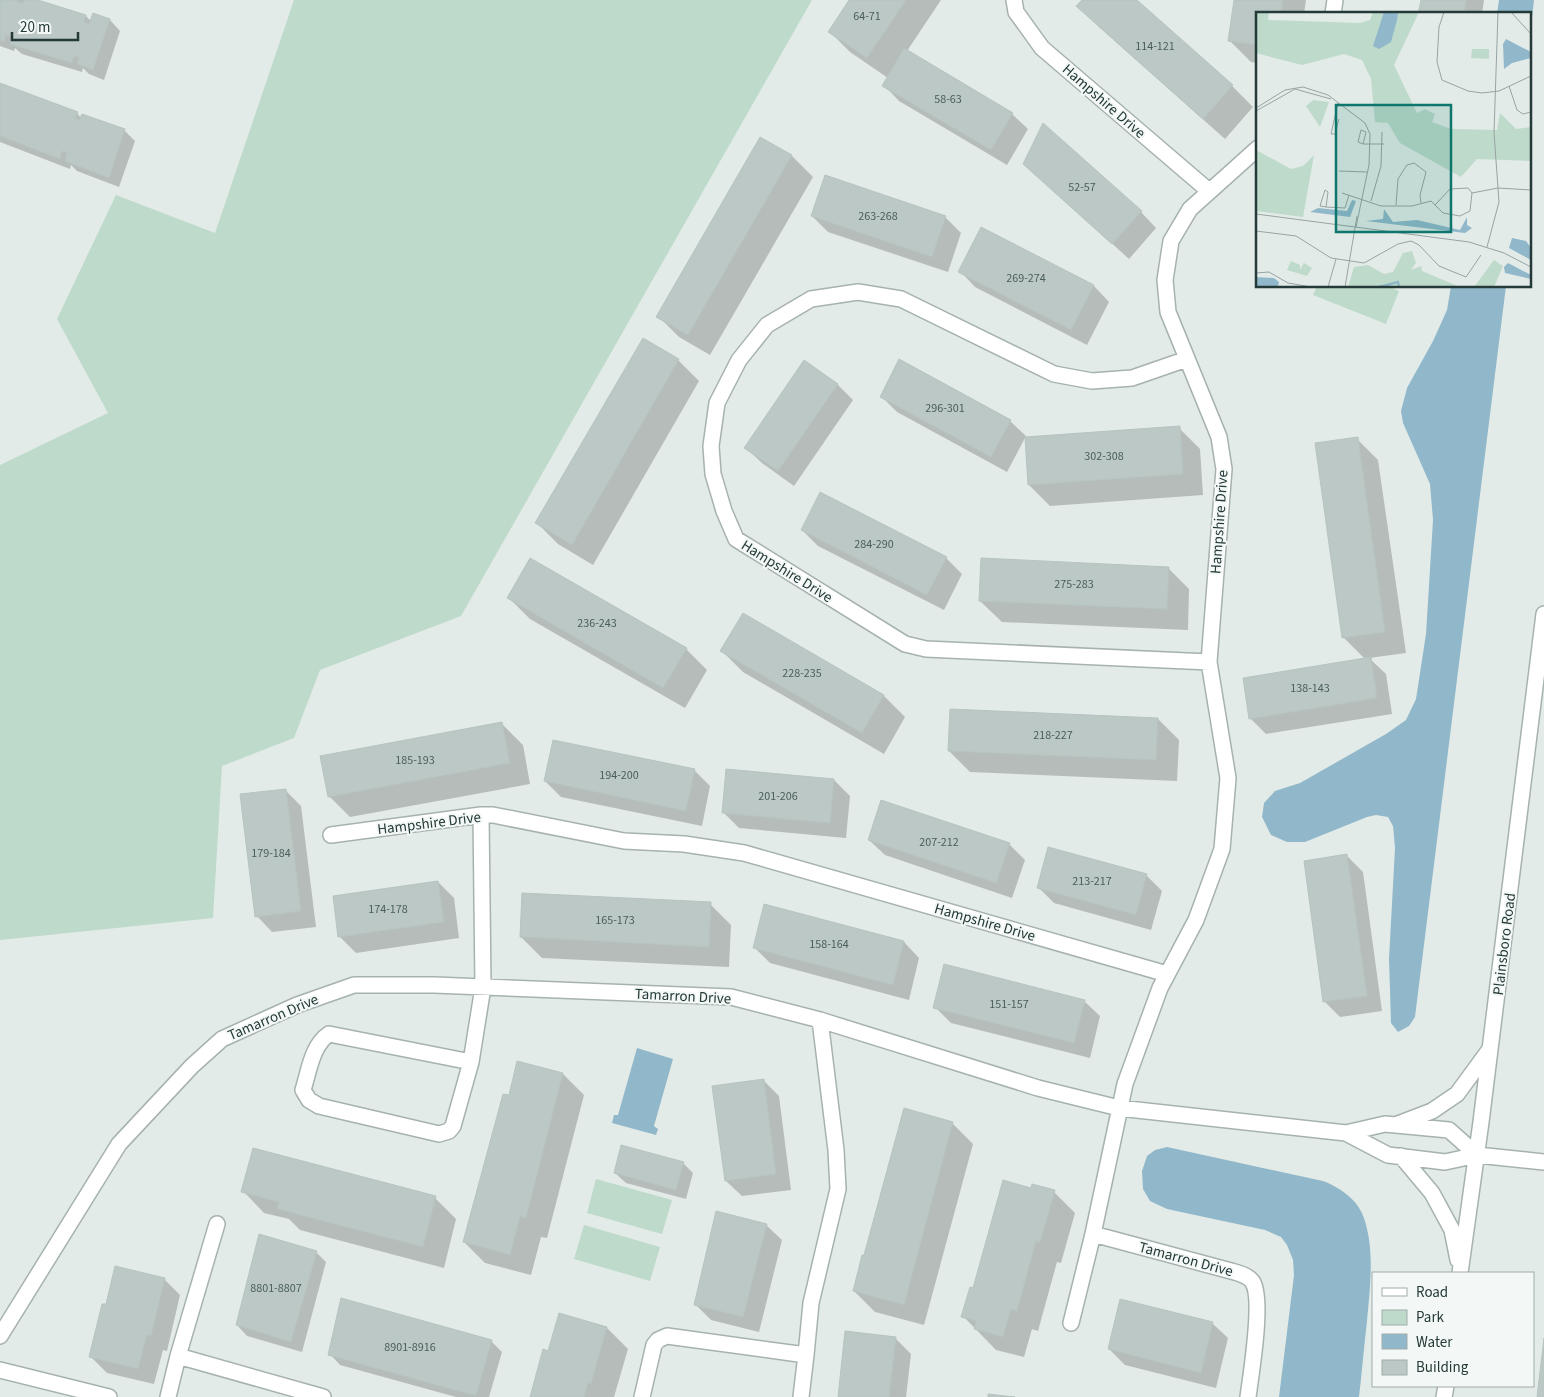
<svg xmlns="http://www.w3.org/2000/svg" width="1544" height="1397" font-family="'Source Sans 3',sans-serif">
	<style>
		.green { fill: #bedaca }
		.water { fill: #91b8ca }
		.shadow { fill: #0003 }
		.building { fill: #bbc8c5; stroke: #b6c4c0 }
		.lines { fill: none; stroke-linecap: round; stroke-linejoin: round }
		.minor-casing { stroke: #a6b2b0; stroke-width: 18 }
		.minor { stroke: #fff; stroke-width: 15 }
		.labels { text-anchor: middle; stroke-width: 4; stroke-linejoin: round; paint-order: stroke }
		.number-label { font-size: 12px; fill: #4a5e5b }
		.street-label { font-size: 15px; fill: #243a38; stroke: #f3f8f6 }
		.inset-river { fill: none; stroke: #91b8ca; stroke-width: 2.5 }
		.inset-road { fill: none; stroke: #97a4a2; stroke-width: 1 }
		.view { fill: #0f766e; fill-opacity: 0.15; stroke: #0f766e; stroke-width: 2.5 }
		.inset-edge { fill: none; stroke: #243a38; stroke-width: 2.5 }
	</style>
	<rect width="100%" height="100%" fill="#e3ebe8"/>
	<path class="green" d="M294,0H812L461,616L320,670L294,738L222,766L213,918L0,940V465L108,413L57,319L116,195L215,233Z
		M1317,286H1387L1399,291L1386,324L1313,295Z
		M596,1179L672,1200L662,1234L587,1213Z
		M584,1225L660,1247L650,1281L574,1259Z"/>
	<path class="water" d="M1499,0H1534L1530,36V14H1497Z
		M1451,286H1506L1415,1017L1409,1026L1398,1032L1391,1023L1389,959L1395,848L1393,826L1388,817L1376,815L1367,817L1305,842H1287L1271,835L1262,817L1264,803L1275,791L1300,783L1386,734L1406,720L1416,699L1426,634L1433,520L1430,484L1403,423L1401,411L1407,388L1433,341L1447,310Z
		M637,1048L673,1059L654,1126L658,1129L656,1135L612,1123L614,1115H618Z
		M1167,1147L1323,1181C1341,1188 1358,1200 1364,1218C1375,1251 1370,1287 1367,1321C1364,1346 1362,1372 1359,1397H1279L1294,1275L1293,1260L1287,1245L1281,1237L1265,1230L1167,1209L1150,1201L1143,1189L1142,1171L1147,1156L1155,1150Z"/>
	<path class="shadow" d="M0,0H34L86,16L91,21L93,15L110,20L120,31L104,80L89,74L83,68L82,72L22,54L15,48L14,51L0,46Z
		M850,0H941L907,51L1012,114L1028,129L1007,165L899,101L884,85L888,78L850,52L829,31Z
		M1084,0H1135L1232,86L1253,107L1225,139L1099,27L1078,6Z
		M1235,0H1306L1304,14H1258V63L1251,62L1230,41Z
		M1422,0H1484L1482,14H1420Z
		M0,85L77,113L81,118L124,130L135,141L119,187L77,171L71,165L70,169L0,142Z
		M761,138L792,156L813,177L710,355L679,337L658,316Z
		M1041,179L1141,212L1156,228L1129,259Z
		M812,216L945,217L961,233L948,272L828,232Z
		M982,228L1094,286L1109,302L1087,345L975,287L960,271Z
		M643,339L678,360L699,381L593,565L558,544L537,523Z
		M837,384L853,400L794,486L762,463L746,448Z
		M881,396L1010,421L1026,436L1007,472L897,412Z
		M1179,428L1200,449L1203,495L1050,506L1029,485Z
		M1357,439L1378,460L1406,653L1369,658L1386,674L1392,714L1266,734L1250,718L1365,659L1343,637Z
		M802,530L946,558L962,574L944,610L818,546Z
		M1168,568L1189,589L1188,630L1002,622L980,601Z
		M509,598L686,649L707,670L685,708L530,619Z
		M743,614L884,696L905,717L884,754L743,672L722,651Z
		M1158,719L1179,740L1177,781L970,772L949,751Z
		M502,724L523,745L530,784L350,817L329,796Z
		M694,770L710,786L702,826L561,797L545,781Z
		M727,770L834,780L850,796L846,838L739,828L723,812Z
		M285,790L301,806L316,927L272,932L257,916Z
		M869,840L1009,844L1025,860L1012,898L885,855Z
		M1347,856L1363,872L1382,1011L1340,1017L1324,1001Z
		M1146,875L1162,891L1151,930L1054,903L1038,887Z
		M438,882L454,898L459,938L356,953L340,937L334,897Z
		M710,904L731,925L729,967L542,958L521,937Z
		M904,942L919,958L909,1000L770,963L754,947Z
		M1084,1001L1100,1016L1090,1058L951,1023L935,1007Z
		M563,1074L584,1095L547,1238L541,1237L531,1275L485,1263L464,1242L510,1097Z
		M763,1080L779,1096L791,1190L742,1196L726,1181Z
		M952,1123L973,1144L924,1325L875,1312L854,1291L865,1257Z
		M683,1163L693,1173L686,1199L626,1183L615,1173Z
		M1032,1190L1054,1192L1075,1213L1061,1263L1057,1262L1038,1331L1032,1329L1024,1357L996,1350L963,1316L974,1290Z
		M243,1191L435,1198L456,1219L444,1268L300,1230L289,1219L264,1213Z
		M766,1225L782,1240L759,1332L711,1320L695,1304Z
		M316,1252L326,1262L302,1352L247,1336L237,1325Z
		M164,1279L180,1295L167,1351L163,1350L154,1384L107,1373L91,1357L107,1306Z
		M1212,1323L1228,1338L1216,1388L1125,1365L1109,1349Z
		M607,1328L628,1349L614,1397H531L549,1352Z
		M895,1338L911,1354L906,1397H839Z
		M491,1341L502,1352L489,1397H456L340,1365L330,1354Z"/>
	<path class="building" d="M0,0H18L17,2L23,3L24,0H38L86,15L84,22L89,24L93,13L110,19L93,70L77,64L79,57L74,56L72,63L10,44L12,36L6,35L4,42L0,40Z
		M849,0H906L867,58L828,32Z
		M1082,0H1137L1233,85L1203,119L1076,6Z
		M1234,0H1283L1281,14H1258V45L1228,41Z
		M1421,0H1466L1464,14H1418Z
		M904,48L1013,113L991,150L882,86Z
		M0,83L78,112L75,118L79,120L82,114L125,129L109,178L65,161L67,153L62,151L60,159L0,136Z
		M1043,123L1142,211L1112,244L1023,164Z
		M760,137L792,155L688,335L656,317Z
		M825,175L946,216L932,257L811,216Z
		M981,227L1094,285L1071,330L958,272Z
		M643,338L679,359L572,545L535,523Z
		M899,359L1011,420L991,457L880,397Z
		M804,360L838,384L778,471L744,448Z
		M1180,426L1183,474L1028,485L1025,437Z
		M1358,437L1385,632L1342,638L1315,443Z
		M820,492L947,557L927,595L801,530Z
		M530,558L687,648L663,688L507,598Z
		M981,558L1169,567L1167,609L979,601Z
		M743,613L884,695L862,733L720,651Z
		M1371,657L1377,698L1249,719L1243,678Z
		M950,709L1158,718L1156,760L948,751Z
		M502,722L510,763L328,797L320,756Z
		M553,740L695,769L686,811L544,781Z
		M726,769L834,779L830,823L722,813Z
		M286,789L301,911L255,917L240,794Z
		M881,800L1010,843L996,883L868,840Z
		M1048,847L1147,874L1136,915L1037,888Z
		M1347,854L1367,996L1323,1002L1304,861Z
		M438,881L444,922L338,937L333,896Z
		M522,893L711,902L709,947L520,937Z
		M764,904L904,941L893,985L753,948Z
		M944,964L1085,1000L1074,1043L933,1008Z
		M517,1061L563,1073L526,1218L520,1216L510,1255L463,1242L503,1094L509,1095Z
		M764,1079L776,1174L725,1181L712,1086Z
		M904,1108L953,1122L904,1305L853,1291L862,1255H864Z
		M621,1145L684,1162L676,1190L614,1173Z
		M253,1148L436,1196L423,1247L277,1209L279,1202L241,1192Z
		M1003,1180L1031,1188L1032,1184L1055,1190L1040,1243L1036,1241L1017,1311L1011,1309L1003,1337L974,1329L976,1321L961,1317L970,1287L973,1288Z
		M716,1211L767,1224L743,1317L694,1305Z
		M259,1234L317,1251L291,1342L236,1325Z
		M115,1266L165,1278L151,1336L147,1335L138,1369L89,1357L102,1304H106Z
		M341,1298L492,1340L476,1396L328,1355Z
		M1120,1299L1213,1322L1201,1373L1108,1349Z
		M559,1313L607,1327L591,1384L588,1383L584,1397H530L543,1349L548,1351Z
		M845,1331L896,1337L889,1397H838Z
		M1544,1338V1397H1537Z
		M988,1394L1015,1397H988Z"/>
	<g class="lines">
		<g class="minor-casing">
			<path id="minor" d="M1014,0L1016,12L1042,48L1209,191
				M1333,14L1335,0
				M1187,359L1132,378L1092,381L1054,374L901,299L858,292L811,299L767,325L739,360L717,403L711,446L713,474L724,511L736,539L905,644L926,649L1209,662
				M331,835L481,815H493L624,841L684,844L744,853L1167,974
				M471,1062L329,1034C312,1045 309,1071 303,1090L309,1100L319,1106L439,1134L449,1131L453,1126L471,1062L483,987L481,815
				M1398,1124L1432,1111L1457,1094L1490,1049
				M1346,1133L1388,1155L1445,1162L1477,1155L1544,1162
				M1401,1156L1432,1193L1452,1230L1458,1260
				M1093,1234L1231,1271C1238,1273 1247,1275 1252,1281C1264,1297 1251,1374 1248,1397
				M1460,1273L1481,1122L1544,614
				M1071,1323L1093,1234L1125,1084L1160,988L1196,920L1222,849L1228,778L1209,662L1224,469L1219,437L1168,312L1165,280L1171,241L1190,209L1258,148
				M0,1336L119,1144L192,1066L222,1039L297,1005L354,985H434L731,997L820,1020L1038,1088L1119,1108L1346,1133L1385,1124L1449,1130L1477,1155
				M806,1355L811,1303L838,1189L836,1150L820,1020
				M178,1356L323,1397
				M0,1370L109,1397
				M168,1397L178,1356L217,1224
				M642,1397L654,1345L658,1340L667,1336L806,1355L801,1397
				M1444,1397L1446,1386"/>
		</g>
		<use href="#minor" class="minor"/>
	</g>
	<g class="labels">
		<g class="number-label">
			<text x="867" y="20">64-71</text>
			<text x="1155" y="50">114-121</text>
			<text x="948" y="103">58-63</text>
			<text x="1082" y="191">52-57</text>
			<text x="878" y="220">263-268</text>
			<text x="1026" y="282">269-274</text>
			<text x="945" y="412">296-301</text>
			<text x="1104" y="460">302-308</text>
			<text x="874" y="548">284-290</text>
			<text x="1074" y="588">275-283</text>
			<text x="597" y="627">236-243</text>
			<text x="802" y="677">228-235</text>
			<text x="1310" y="692">138-143</text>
			<text x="1053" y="739">218-227</text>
			<text x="415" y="764">185-193</text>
			<text x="619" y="779">194-200</text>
			<text x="778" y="800">201-206</text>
			<text x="939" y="846">207-212</text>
			<text x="271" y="857">179-184</text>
			<text x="1092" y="885">213-217</text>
			<text x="388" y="913">174-178</text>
			<text x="615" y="924">165-173</text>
			<text x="829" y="948">158-164</text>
			<text x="1009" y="1008">151-157</text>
			<text x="276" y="1292">8801-8807</text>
			<text x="410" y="1351">8901-8916</text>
		</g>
		<g class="street-label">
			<text transform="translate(1104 101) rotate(41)" y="5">Hampshire Drive</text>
			<text transform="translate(1219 522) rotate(-86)" y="5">Hampshire Drive</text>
			<text transform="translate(787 571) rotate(32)" y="5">Hampshire Drive</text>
			<text transform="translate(429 823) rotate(-7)" y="5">Hampshire Drive</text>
			<text transform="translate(985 922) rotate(16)" y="5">Hampshire Drive</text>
			<text transform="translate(1504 944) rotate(-83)" y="5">Plainsboro Road</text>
			<text transform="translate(683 996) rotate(3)" y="5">Tamarron Drive</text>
			<text transform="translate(273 1017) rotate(-23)" y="5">Tamarron Drive</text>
			<text transform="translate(1186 1259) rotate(15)" y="5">Tamarron Drive</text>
		</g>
	</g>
	<g transform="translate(1256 12)">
		<rect width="275" height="275" fill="#e3ebe8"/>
		<path d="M0,0H13L12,8L104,11L114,8L117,0H163L138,53L161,101L169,97L179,102L176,110L195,117L241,118L244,101L260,117L275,115V149L221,147L205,165L144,131L132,111L119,110L115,67L106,48L88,42L46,53L0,41ZM216,37H233V47L215,46ZM57,88L73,90L64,115L50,94ZM0,138L35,157L47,154L58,143L47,205L0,199ZM156,239L160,251L155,258L165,254L166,259L204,275H92L98,255L112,253L128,262L137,260L147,241ZM238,248L247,254L238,275H218ZM35,249L44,253V258L48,251L56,256L51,264L31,258Z" fill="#bedaca"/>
		<path d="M128,0H142L141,8L135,30L123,37L117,34ZM250,27L275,40V46L256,51L248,57L247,32ZM96,188L100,189L94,205L54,200L62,196L91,199ZM128,197L137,210L161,208L204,218L211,205V213L216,216L209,221L110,209L127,207ZM256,226L270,229L275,236V248L253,236ZM252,251L275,263V267L249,261L248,255ZM0,265L18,266L23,270L22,275H0Z" fill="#91b8ca"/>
		<path class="inset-river" d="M123,275L142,270L143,275"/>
		<path class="inset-road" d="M188,0L183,15L181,50L186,68L212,79L226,81L243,79L275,64M255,0L275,22M253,74L261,98L267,102L275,100M82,91L75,122H79L83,107M0,96L29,78L47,75L72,83L109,111L114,122L113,153L100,215M0,99L39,77L75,87M107,132L110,120L105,118L102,130L107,132H128M83,159L111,160M69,178L72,180L70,195L64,194ZM86,181L125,194H156L175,189L187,201L204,204L214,199L216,181M216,181L242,176L275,178M115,189L125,154L126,120M140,193L142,167L151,153L158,151L170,160L164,183L165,191M179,193L194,177L212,176L216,181M70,195L89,196L93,183M0,202L213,230L248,241L275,255M0,219L40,224L75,246L108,251L142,232L155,229L163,233L183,254L210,265L225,243M231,235L243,190L238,121L242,0M0,261L13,260L32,271L55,275M72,275L80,247M89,275L101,204"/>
		<path class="view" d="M80,93H195V220H80Z"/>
		<rect width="275" height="275" class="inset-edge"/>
	</g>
	<rect x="1372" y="1272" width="162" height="115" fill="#f3f8f6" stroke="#a0acaa"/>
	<rect x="1382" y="1288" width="25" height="8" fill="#ffffff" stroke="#a0acaa"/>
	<text x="1416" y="1297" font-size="15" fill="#243a38">Road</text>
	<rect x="1382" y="1310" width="25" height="15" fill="#bedaca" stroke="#a0acaa"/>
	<text x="1416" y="1322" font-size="15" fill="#243a38">Park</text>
	<rect x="1382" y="1334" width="25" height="15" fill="#91b8ca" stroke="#a0acaa"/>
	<text x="1416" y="1347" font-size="15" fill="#243a38">Water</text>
	<rect x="1382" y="1360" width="25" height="15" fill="#bbc8c5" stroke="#a0acaa"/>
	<text x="1416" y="1372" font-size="15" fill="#243a38">Building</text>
	<path d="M12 32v8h66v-8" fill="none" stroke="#243a38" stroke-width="2.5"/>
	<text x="20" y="32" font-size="15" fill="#243a38" stroke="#f3f8f6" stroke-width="4" paint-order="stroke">20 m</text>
</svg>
